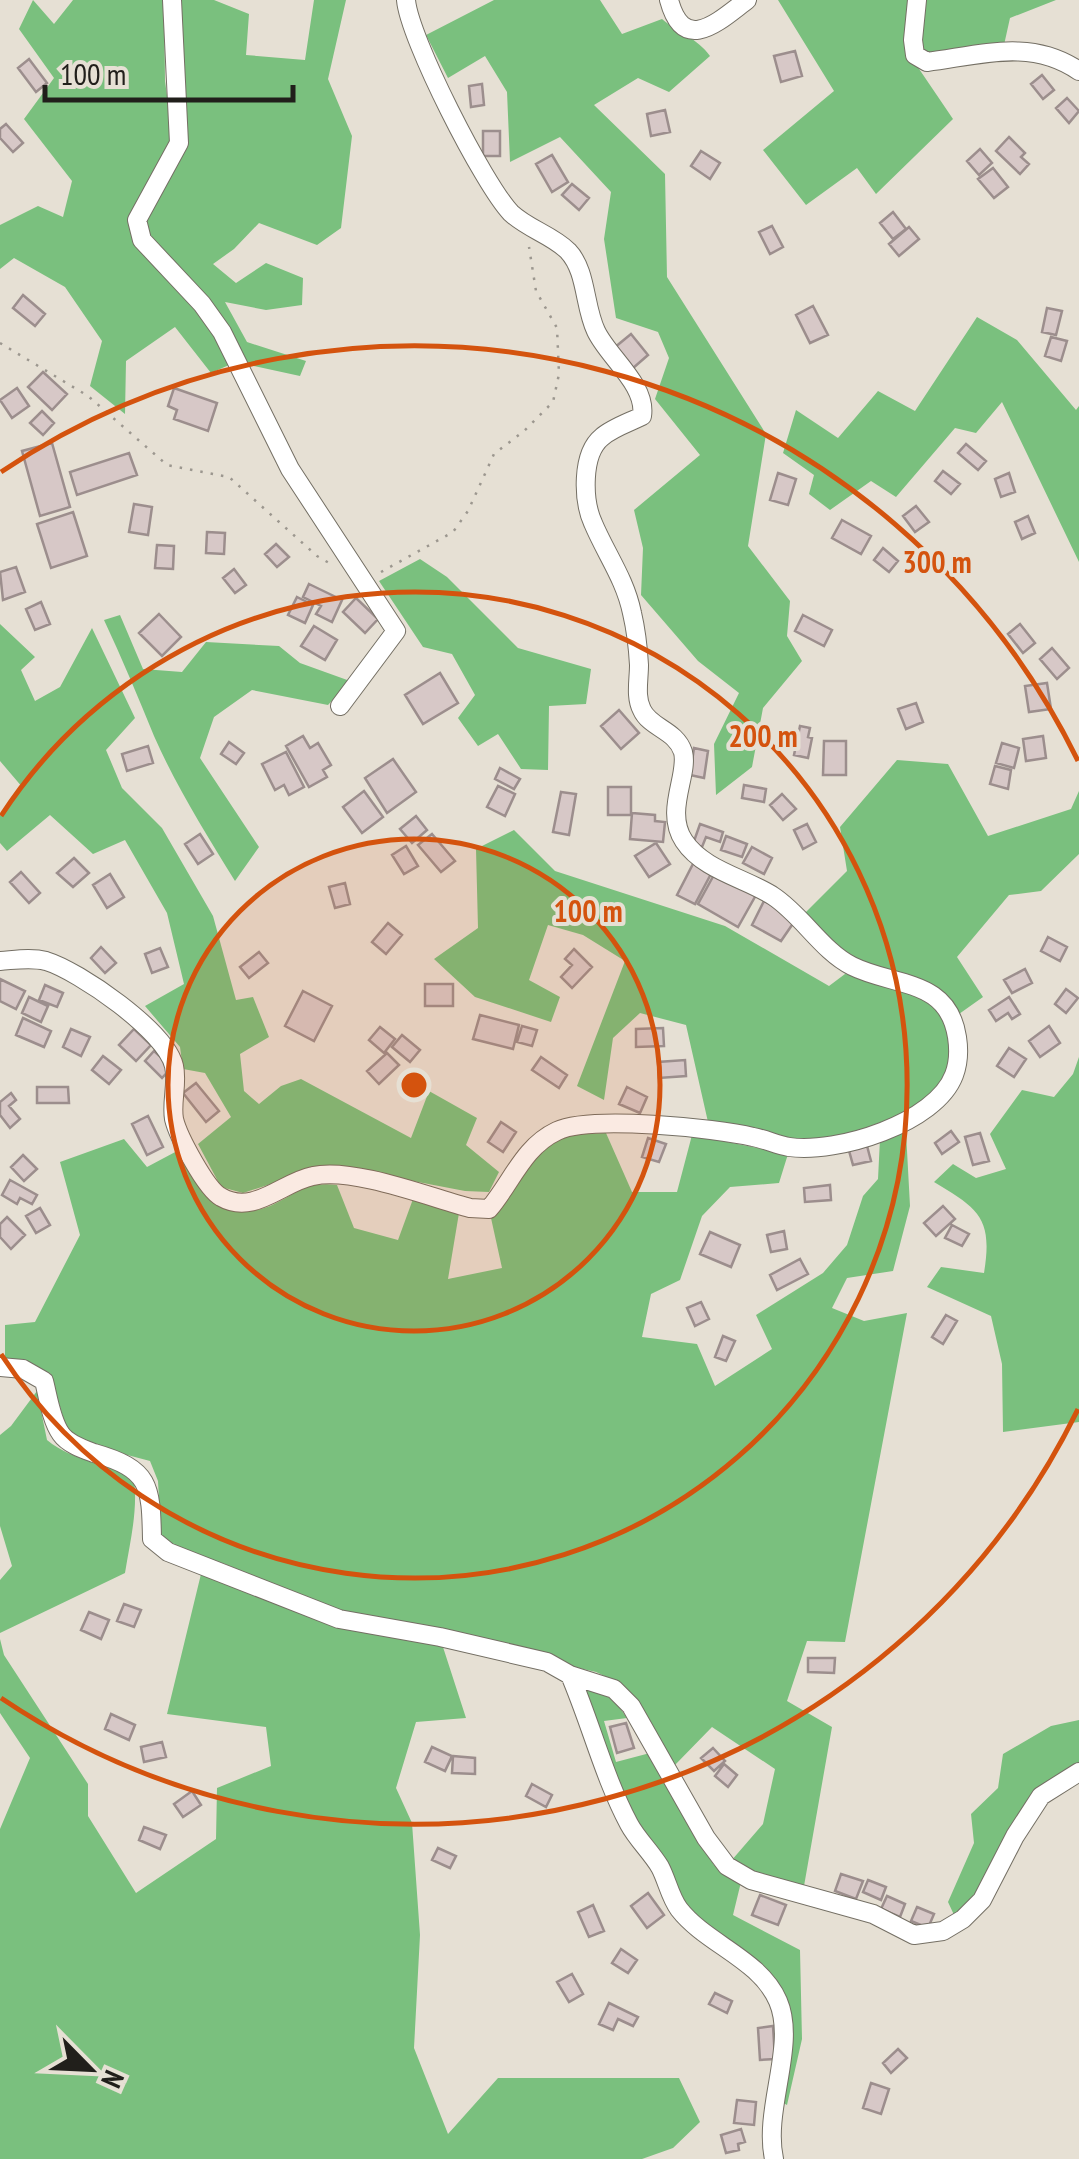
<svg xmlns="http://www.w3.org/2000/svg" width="1079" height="2159" font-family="'PT Sans Narrow',sans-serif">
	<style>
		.forest { fill: #7ac07e }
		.building { fill: #d7c8c7; stroke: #9c8e8d; stroke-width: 2.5 }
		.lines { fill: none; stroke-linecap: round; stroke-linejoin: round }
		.minor-casing { stroke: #746f64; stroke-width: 20 }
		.path { stroke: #9c978f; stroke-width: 2.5; stroke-dasharray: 2.5 8; stroke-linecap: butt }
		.minor { stroke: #fff; stroke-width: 18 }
		.ring { fill: none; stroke: #d4530e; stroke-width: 5 }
		.centre { fill: #d4530e; stroke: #e6e0d4; stroke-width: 5 }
		.ring-label { font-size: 30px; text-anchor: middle; font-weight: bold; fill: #d4530e; stroke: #e6e0d4; stroke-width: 8; stroke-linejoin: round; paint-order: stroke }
	</style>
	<rect width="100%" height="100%" fill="#e6e0d4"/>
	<path class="forest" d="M33,0L54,24L73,0H164L165,81L173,140L131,221L203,314L229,365L211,373L175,327L126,361L125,414L90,386L102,341L65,287L14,258L0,269V225L38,206L63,217L72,181L24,119L54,78L19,29Z
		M181,0H214L249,14L246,55L305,60L314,0H346L328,79L352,136L341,228L317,245L259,223L234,249L213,264L236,283L266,263L303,278L302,305L266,310L225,302L247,342L306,361L300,376L249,365L229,331L150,243L144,219L176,166L177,17Z
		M494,0H600L622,34L662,19C680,34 697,38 710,56L669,92L638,78L594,105L665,174L667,277L766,434L748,546L790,601L787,636L802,661L763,708L752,767L716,795L714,744L739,693L698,661L641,595L643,548L634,510L700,455L655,399L669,358L658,332L616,318L604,239L611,192L560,137L510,162L507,92L485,56L448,78L426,35Z
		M778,0H911L913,60L953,119L876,194L857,168L806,205L763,150L834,91Z
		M920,0H1056L1010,18L1004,45L929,58L920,51Z
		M977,317L1017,340L1076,410L1079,406V562L1002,402L976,433L955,428L896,497L871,481L830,510L809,494L814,475L783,453L796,410L838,438L878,391L915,411Z
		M420,559L447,577L518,648L591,669L586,704L549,706L548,770L521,769L498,734L478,746L458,718L475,695L452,654L423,647L379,581Z
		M120,615L143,669L182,672L206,642L279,646L300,663L350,681L328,705L252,690L214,717L200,758L259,847L235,881C206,834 176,786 154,736C138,697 122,658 104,620Z
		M0,624L35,657L21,670L35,701L60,687L92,628L135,718L106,750L122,788L162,828L213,916L236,1000L253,997L269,1037L240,1054L244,1091L259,1104L281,1086L301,1079L411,1138L429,1091L477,1118L466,1145L499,1172L489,1192L465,1191L329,1165L243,1193L221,1187L198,1144L231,1117L205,1073L183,1069L180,1047L145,1006L184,984L167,913L125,840L93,854L50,815L7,851L0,843V816L23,788L0,761Z
		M897,760L948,764L988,836L1071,809L1079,791V854L1041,891L1009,895L957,957L983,997L959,1014L839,954L802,916L847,871L840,827Z
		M514,830L555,871L725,926L829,986L845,974L870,978L940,1006L954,1053L944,1083L926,1105L839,1138L787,1143L708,1122L686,1025L640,1013L613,1038L604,1100L577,1086L625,961L583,935L548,925L529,980L560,997L551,1022L475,997L434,959L478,928L476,849Z
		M1079,1057V1422L1003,1432L1002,1364L991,1316L927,1287L941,1267L984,1273C993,1218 979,1209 934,1182L953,1164L976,1178L1006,1169L990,1134L1022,1090L1054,1097L1073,1074Z
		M906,1132L910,1206L893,1271L847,1278L832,1308L864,1321L907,1313L845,1642L807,1641L787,1701L832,1727L804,1886L754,1874L731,1861L763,1824L775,1769L712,1727L674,1766C650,1723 644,1692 596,1672L343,1614L225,1564L173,1547L161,1536L158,1481L150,1461L82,1443L66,1427L50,1373L28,1364L5,1361V1325L35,1322L80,1235L60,1162L124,1139L147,1167L179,1150C196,1185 224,1225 270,1206C297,1194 305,1181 337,1185L354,1228L398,1240L413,1199L459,1213L448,1279L502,1268L491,1218L539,1152L561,1135L606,1133L632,1192H677L692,1135L788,1154L779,1183L730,1187L702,1216L680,1280L651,1294L642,1337L697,1344L715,1386L772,1349L756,1315L823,1273L847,1245L863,1196L878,1179L880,1139Z
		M37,1391L47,1440C74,1462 105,1462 134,1479C138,1511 130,1542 125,1573L0,1633V1580L12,1566L0,1526V1435L11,1426Z
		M201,1574L442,1644L466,1718L416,1722L396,1788L412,1823L420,1935L414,2048L448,2134L498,2078H679L700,2122L673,2148L642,2159H0V1829L30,1758L0,1713V1639L4,1655L88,1784V1816L136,1893L216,1839L217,1788L271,1766L266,1727L167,1714Z
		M580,1686L613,1698L627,1718L604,1721L616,1762L650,1753L685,1820L714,1865L741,1882L733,1915L800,1950L802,2039L787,2105L778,2100L782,1999L680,1905L634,1826Z
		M1079,1720V1766L1064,1774L978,1896L955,1917L948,1902L974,1843L971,1814L998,1788L1003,1754L1051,1726Z"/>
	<path class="building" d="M795,51L802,76L781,82L774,56Z
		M29,59L47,83L36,92L18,68Z
		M1042,75L1054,90L1043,99L1031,84Z
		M482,84L484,105L471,107L469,86Z
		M1067,98L1079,111L1069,123L1056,108Z
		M665,110L670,132L651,136L647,114Z
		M6,124L23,143L13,152L0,138V129Z
		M483,131H500V156H483Z
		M1009,137L1025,153L1021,157L1029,164L1020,174L996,151Z
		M980,149L992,163L979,175L967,161Z
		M701,151L720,163L710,179L691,166Z
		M552,155L568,182L552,192L536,164Z
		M993,168L1008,187L994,198L978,179Z
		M572,184L589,198L579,210L562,195Z
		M893,212L906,229L893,239L880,223Z
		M772,226L783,247L770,254L759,232Z
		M909,227L919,239L899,256L889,244Z
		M23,295L45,314L35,326L13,308Z
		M813,306L828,335L810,343L796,315Z
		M1047,308L1062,311L1056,335L1042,332Z
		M631,334L648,355L632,369L614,348Z
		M1051,337L1067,341L1061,361L1045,356Z
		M43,372L67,394L52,410L28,387Z
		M17,388L29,406L12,418L0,400Z
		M174,388L217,403L208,431L174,419L177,410L168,406Z
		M42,411L54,423L43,435L30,423Z
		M52,443L70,507L40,516L22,451Z
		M966,444L986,461L978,470L958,453Z
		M129,453L137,475L77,495L70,472Z
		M943,471L960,484L951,494L935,481Z
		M778,473L796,479L788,505L770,500Z
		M1009,473L1015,492L1001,497L995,479Z
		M134,504L152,507L148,535L129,532Z
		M916,506L929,522L915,532L903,516Z
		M73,512L87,556L51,568L37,524Z
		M1028,516L1035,533L1022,539L1015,522Z
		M842,520L871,536L861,554L832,538Z
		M207,532L225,533L224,554L206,553Z
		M276,544L289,557L277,567L265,554Z
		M157,545L174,546L173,569L155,568Z
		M883,548L898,561L889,572L874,560Z
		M16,567L25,592L3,600L0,572Z
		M234,569L246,585L235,593L223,578Z
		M309,584L342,600L332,622L316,614L321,606L303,597Z
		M297,597L313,605L305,623L288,615Z
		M356,598L378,619L365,633L343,612Z
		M41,602L50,624L35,630L26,609Z
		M159,614L181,637L162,656L139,633Z
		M803,615L832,630L824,646L795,631Z
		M1020,624L1035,643L1023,653L1008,634Z
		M314,626L337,640L325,660L301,646Z
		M1052,648L1069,668L1057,679L1040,659Z
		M440,673L458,703L423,724L405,695Z
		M1047,683L1051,709L1029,712L1025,686Z
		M916,703L923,722L906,729L898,709Z
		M619,710L639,733L621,749L601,726Z
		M800,726L810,728L808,737L812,738L808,758L794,755Z
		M303,736L310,748L318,743L331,765L323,770L327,777L309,787L286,746Z
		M1043,736L1046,758L1026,761L1023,739Z
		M824,741H846V775H823Z
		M229,742L244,753L236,764L221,754Z
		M1002,743L1019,748L1014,768L996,763Z
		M148,746L153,763L127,771L122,754Z
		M694,748L708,751L704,778L690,775Z
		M286,752L304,787L289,795L284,785L275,790L262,764Z
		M393,759L416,792L387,813L365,778Z
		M995,766L1011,770L1008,789L990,784Z
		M500,768L520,779L514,789L495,779Z
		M744,785L766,789L764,802L742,798Z
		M498,786L515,794L505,816L487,807Z
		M608,787H631V815H608Z
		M364,791L383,817L362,833L343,807Z
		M561,792L576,794L569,835L553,832Z
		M782,794L796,809L783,820L770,805Z
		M632,813L655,815V821L665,822L663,842L630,839Z
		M416,816L427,830L412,843L400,829Z
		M700,824L723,832L720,842L706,837L702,847L693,844Z
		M807,824L816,842L803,849L794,830Z
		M200,834L213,854L198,864L185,844Z
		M432,834L455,861L441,872L418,845Z
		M726,836L747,844L742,857L721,850Z
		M656,843L670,864L649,877L635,856Z
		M406,846L418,866L404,874L392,855Z
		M752,847L772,858L764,874L743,863Z
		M74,858L89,873L73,887L57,873Z
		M694,862L712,872L695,904L677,895Z
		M21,872L40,893L29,903L10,882Z
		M715,873L756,895L738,927L698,904Z
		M110,874L124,897L107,908L93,885Z
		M345,883L350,904L335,908L329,887Z
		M764,901L786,913L794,922L781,941L752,925Z
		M388,923L402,935L386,954L372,942Z
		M1048,937L1067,947L1060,961L1041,951Z
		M101,947L116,963L105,973L91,958Z
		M160,948L168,967L152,973L145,954Z
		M574,949L592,967L572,988L561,977L572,965L565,959Z
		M259,952L268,963L249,978L240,967Z
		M1025,969L1032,983L1012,993L1004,980Z
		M0,979L25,991L16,1009L0,1001Z
		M425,984H453V1006H425Z
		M45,985L63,993L57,1007L39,1000Z
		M1066,989L1078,998L1066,1013L1055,1004Z
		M303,991L332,1006L314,1041L285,1026Z
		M29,997L48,1006L41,1022L22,1013Z
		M1009,997L1020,1014L1012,1019L1008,1013L996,1021L989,1010Z
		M480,1015L519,1025L513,1049L473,1039Z
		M23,1018L51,1031L44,1047L16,1035Z
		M522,1026L537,1030L532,1046L517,1042Z
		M1049,1026L1060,1043L1040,1057L1029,1041Z
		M380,1027L395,1039L384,1053L369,1040Z
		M663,1028L664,1046L636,1047V1029Z
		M71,1029L90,1037L81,1056L63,1047Z
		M134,1029L151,1045L136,1061L119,1045Z
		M402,1035L420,1050L410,1062L392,1047Z
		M1009,1048L1026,1059L1014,1077L997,1066Z
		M154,1051L172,1067L162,1078L145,1061Z
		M387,1053L399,1065L379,1084L367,1071Z
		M103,1056L121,1070L109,1084L92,1070Z
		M541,1057L567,1075L559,1088L532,1070Z
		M685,1060L686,1076L659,1078L658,1062Z
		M196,1083L219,1111L206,1122L183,1093Z
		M37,1087H68L69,1103H37Z
		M627,1087L647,1097L640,1113L619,1104Z
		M11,1093L16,1100L9,1106L20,1119L10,1128L0,1115V1102Z
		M148,1116L163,1147L147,1155L132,1124Z
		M501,1122L516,1132L503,1152L488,1142Z
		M951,1131L959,1142L942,1154L935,1143Z
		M980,1133L989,1161L973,1165L965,1137Z
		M648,1138L666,1144L659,1162L642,1157Z
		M866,1142L871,1161L853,1165L848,1147Z
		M23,1155L37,1169L24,1181L11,1167Z
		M10,1180L37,1195L32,1204L20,1198L17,1204L2,1195Z
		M830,1185L831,1200L805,1202L804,1188Z
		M943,1206L955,1219L936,1236L924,1223Z
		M40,1208L50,1225L36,1233L26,1216Z
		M7,1217L25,1235L11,1249L0,1237V1224Z
		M952,1225L969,1234L962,1246L945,1238Z
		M784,1231L787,1249L771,1252L767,1235Z
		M710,1232L740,1245L731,1267L700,1254Z
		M800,1259L808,1274L777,1290L770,1275Z
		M701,1302L709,1319L695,1326L687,1308Z
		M946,1315L957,1321L943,1344L932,1337Z
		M723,1336L735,1341L726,1361L715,1357Z
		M124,1604L141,1610L134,1627L117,1621Z
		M89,1612L109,1620L101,1639L81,1630Z
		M808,1658H835L834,1673L808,1672Z
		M111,1714L135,1725L129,1740L105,1729Z
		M626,1723L634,1748L617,1753L610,1727Z
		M162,1742L166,1757L144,1762L141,1747Z
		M432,1747L452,1756L445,1771L425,1762Z
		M713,1748L725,1761L714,1771L701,1758Z
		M453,1756L475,1758V1774L452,1773Z
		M724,1764L737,1775L728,1787L715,1776Z
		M532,1784L552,1795L546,1807L526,1796Z
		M192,1791L201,1805L183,1817L174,1804Z
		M144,1827L166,1835L160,1849L139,1840Z
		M438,1848L456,1856L450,1868L432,1860Z
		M841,1874L863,1881L856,1899L835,1891Z
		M868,1880L886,1887L881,1900L863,1892Z
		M648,1893L664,1915L647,1928L631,1906Z
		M760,1895L786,1905L778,1925L752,1915Z
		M887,1896L905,1904L900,1917L881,1909Z
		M593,1905L604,1931L589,1937L578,1912Z
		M917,1907L934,1914L928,1928L911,1921Z
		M621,1949L637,1960L628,1973L612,1963Z
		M572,1974L583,1994L569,2002L557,1982Z
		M715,1993L732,2001L727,2013L709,2004Z
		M609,2003L638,2017L633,2026L618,2019L613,2030L599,2024Z
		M773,2026L775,2059L760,2060L758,2028Z
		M898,2049L907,2058L891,2073L883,2063Z
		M871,2083L889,2089L881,2114L863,2108Z
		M737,2100L756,2102L754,2125L734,2123Z
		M741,2129L745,2142L738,2144L739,2150L726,2153L721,2135Z"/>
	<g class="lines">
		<g class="minor-casing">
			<path id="minor" d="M172,0L179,143L137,220L142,240L202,304L222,332L290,469L396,631L340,706
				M669,0C684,56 720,20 747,0
				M917,0L913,40L915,55L927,62C981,55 1031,38 1079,71
				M0,961C15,960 31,957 46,961C79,971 166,1031 174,1066C178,1083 171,1102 174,1119C178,1136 206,1189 221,1197C254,1216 282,1182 313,1176C353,1167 429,1197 470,1208L489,1209C512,1182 523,1147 557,1131C590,1115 715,1128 753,1137C765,1139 777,1145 789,1147C837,1154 936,1123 954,1075C959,1062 959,1050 957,1037C948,978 894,987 852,966C822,951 802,915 773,896C745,878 703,870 684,841C664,811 689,775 683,752C676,730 650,728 642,710C635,697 639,680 639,665C638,647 636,630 632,613C625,579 606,554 593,523C583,501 581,454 602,437C612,428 630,422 642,416C647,385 608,357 596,331C584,306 587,271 568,251C552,235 528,229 511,213C484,185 409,38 406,0
				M0,1367L23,1369L44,1381C48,1396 51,1420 61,1434C68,1444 83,1449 94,1453C150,1469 151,1485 152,1539L168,1552L339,1619L440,1637L547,1662L570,1675L614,1689L631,1706L706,1838L727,1866L751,1880L873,1914L914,1935L943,1931L963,1919L982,1900L1015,1836L1041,1796L1079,1772
				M570,1675C591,1724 604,1777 629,1824C637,1839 651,1852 660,1867C667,1880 670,1897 679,1909C706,1944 760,1959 778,2001C797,2045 763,2109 774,2159"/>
		</g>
		<path class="path" d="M0,343L88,396L167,465L229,477L317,556L329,563
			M381,572L453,532L468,511L494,454L524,431L553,402L559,374L557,328L536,291L529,247"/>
		<use href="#minor" class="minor"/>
	</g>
	<circle cx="414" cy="1085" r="246" fill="#d4530e" fill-opacity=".12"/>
	<g class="ring">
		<circle cx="414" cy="1085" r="246"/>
		<path d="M1 816A493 493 0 1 1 1 1354"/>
		<path d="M1078 1409A739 739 0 0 1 1 1698M1 472A739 739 0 0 1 1078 761"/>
	</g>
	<circle cx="414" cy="1085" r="15" class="centre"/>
	<g class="ring-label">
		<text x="937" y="573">300 m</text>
		<text x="763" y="747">200 m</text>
		<text x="588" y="922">100 m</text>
	</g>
	<g transform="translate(90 2069) rotate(114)" stroke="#e6e0d4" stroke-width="8" paint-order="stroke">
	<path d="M0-8L18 38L0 25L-18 38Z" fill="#211f1b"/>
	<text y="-15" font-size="28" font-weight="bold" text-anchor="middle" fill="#211f1b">N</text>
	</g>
	<path d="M45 85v15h248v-15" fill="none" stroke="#211f1b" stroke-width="5"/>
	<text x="60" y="85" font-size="30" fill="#211f1b" stroke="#e6e0d4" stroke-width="8" paint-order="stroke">100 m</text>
</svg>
